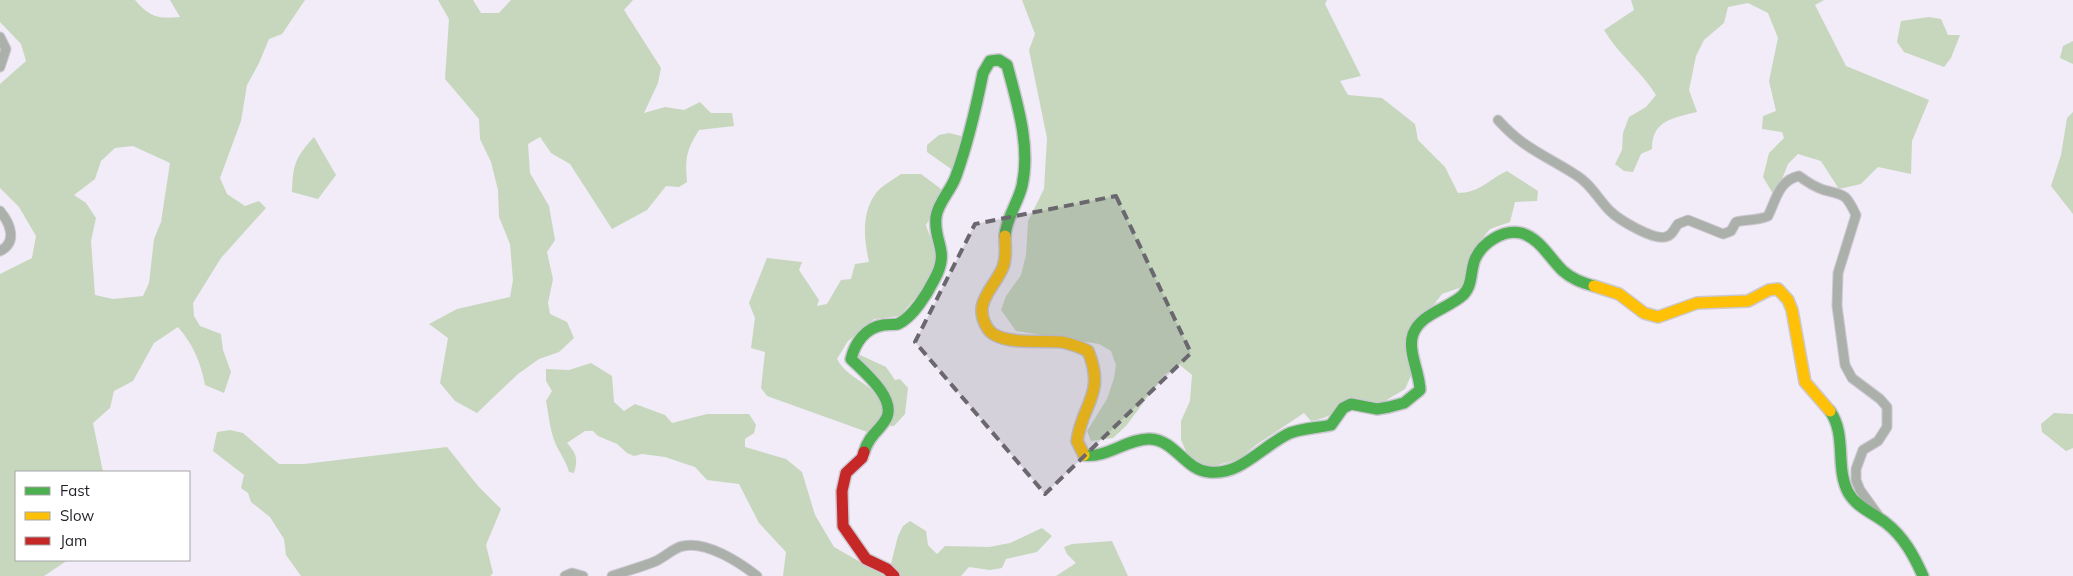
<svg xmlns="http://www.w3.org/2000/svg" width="2073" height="576" font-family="Mulish,sans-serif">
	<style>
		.forest { fill: #c6d7be; fill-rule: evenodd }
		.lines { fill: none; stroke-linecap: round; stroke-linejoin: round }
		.street-casing { stroke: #ccc8d1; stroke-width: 11 }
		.fast-casing { stroke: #ccc8d1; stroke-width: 14 }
		.slow-casing { stroke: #ccc8d1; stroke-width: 14 }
		.jam-casing { stroke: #ccc8d1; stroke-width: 14 }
		.street { stroke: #acb0aa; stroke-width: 9 }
		.fast { stroke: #4caf50; stroke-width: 11 }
		.slow { stroke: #ffc107; stroke-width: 11 }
		.jam { stroke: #c62828; stroke-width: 11 }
		.marked { fill: #6a676f; fill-opacity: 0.2; stroke: #6a676f; stroke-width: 4; stroke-dasharray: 10 6; stroke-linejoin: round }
	</style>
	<rect width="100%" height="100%" fill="#f1ecf7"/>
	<path class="forest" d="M0,0H135C150,17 157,19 180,17L170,0H305L282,34L269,39L259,63L247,85L241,121L220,178L227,194L245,206L259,201L266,208L221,258L193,303L194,316L200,326L221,334L223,350L231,372L224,393L205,385C201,363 193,344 178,327L154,343L133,381L114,391L110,408L93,423L103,472H16V560H68L44,576H0V274L32,258L36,236L19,207L0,188V84L26,61L21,44L0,22ZM133,146L170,163L161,222L154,239L149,283L143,296L113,299L95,295L91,241L96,218L86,203L74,195L95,179L101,161L115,148Z
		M438,0H473L481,13H499L511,0H633L624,10L661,68L658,83L644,113L665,107L684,110L700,102L711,113H732L734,126L699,130C686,151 685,158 687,182L679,187L666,186L647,210L612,229L570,164L551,153L540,137L528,144L530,173L549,206L555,240L547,252L553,279L548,303L550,314L567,322L574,338L559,352L539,359L518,374L477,413L455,401L440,383L448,338L429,324L457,309L510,297L513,280L510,244L499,217L498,190L491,162L480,139L479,119L445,79L449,19Z
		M1022,0H1327L1325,4L1361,76L1340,81L1348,95L1382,98L1415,124L1418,140L1445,167L1458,193C1479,193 1488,180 1507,171L1538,191L1537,201L1515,202L1510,222L1490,229L1473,250L1465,286L1442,294L1432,307L1417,320L1406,334L1413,371L1405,389L1380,404L1349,397C1338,412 1329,418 1311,421L1304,413L1256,445L1240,459L1211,467L1197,465L1190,460L1181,440V421L1190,401L1192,375L1180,365L1164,375L1126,426L1113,438L1091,441L1087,431L1107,399L1114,378L1116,365L1111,351L1099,344L1016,331L1001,310L1006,296L1021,275L1026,255L1028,221L1044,189L1047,138L1029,50L1035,34Z
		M1631,0H1824L1815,5L1846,66L1929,100L1912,141L1911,174L1878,167L1861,184L1839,189L1821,161L1798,154L1788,164L1775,197L1763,177L1769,153L1784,138L1782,132L1762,129L1763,116L1776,111L1769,81L1778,38L1768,13L1748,3L1728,7L1724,23L1704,40L1696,56L1689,90L1697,112C1673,118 1652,120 1652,149L1641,154L1633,172L1624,171L1615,164L1622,150L1623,133L1629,117L1646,107L1656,95C1641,71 1618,54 1604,30L1634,10Z
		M1929,17L1941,19L1948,35H1960L1951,58L1944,67L1904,52L1897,42L1901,21Z
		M2073,41V64L2060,58L2063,46Z
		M2073,112V214L2051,186L2061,155L2067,118Z
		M949,133L961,136L966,146L954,171L927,152V145L939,135Z
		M314,137L336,175L318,199L292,192C293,164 295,158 314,137Z
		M901,174H921L945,192L926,225C928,233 935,245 935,251C937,280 916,296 900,316L874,319L848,341L837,359C850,383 879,382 884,414L870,433L767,396L761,388L765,352L751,348L755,318L749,303L767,258L802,262L799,270L819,300L817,306L827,304L841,280L851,279L855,264L869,262C864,240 861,213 876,193C881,186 893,180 901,174Z
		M858,354L886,367L895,380L900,379L908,388L905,414L894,426H889L892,414L857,357Z
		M591,363L612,376L614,402L624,411L635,404L665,415L672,423L707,414H749L756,425L754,433L745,439V447L786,459L802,472L815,515L834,547L885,576H783L786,552L759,523L739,484L707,480L695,467L665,457L642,454L634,456L627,453L617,444L598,436L593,431H585L567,443C577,454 578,459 574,473L569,472C566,462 562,456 557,447C550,433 549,416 546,401L552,391L546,381V369L569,370Z
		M2054,413L2073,414V448L2066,451L2042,432L2041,424Z
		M230,430L243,433L279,464H304L447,447L478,486L501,509L486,545L493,573L490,576H301L286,555L284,539L270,517L251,502L248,493L241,488L244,475L213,451L217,432Z
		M910,521L926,531L928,545L937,554L945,546L989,547L1010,543L1042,528L1052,536L1037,552L1006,559L1002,568L990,570L969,567L961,576H897L891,564L898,536L903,526Z
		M1112,541L1128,576H1056L1076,563L1067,554L1064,547L1072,544Z"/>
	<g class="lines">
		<g class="street-casing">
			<path id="street" d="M0,37L6,49L0,67
				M1498,120C1524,149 1545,155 1576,175C1591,184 1598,199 1610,211C1619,220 1653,240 1665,237C1672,236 1674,229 1678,224L1688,220L1723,234L1731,231L1736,222C1747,219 1758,221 1768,216C1776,200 1779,180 1799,176C1807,182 1815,187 1824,190C1845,195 1846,194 1856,215L1838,273L1837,306L1845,365L1852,378L1880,399L1887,407V427L1878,441L1863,450L1856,469V480L1860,490L1878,515
				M0,211C10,223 18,242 0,251
				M565,576L572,573L583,576
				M612,576C626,571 642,567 656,561C665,557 673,548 683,546C707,541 739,562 757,576"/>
		</g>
		<g class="fast-casing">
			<path id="fast" d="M1830,411C1847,435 1835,467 1848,492C1856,507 1873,513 1886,523C1904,537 1914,556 1923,576
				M864,452C870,433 881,430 887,417C895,397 863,371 851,359C855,343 865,328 883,325C888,324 893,325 898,324C913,317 927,294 934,280C951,250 933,243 936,217C938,202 951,191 956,176C968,143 976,108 983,73L990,61L999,60L1007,65C1017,103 1031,146 1022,186C1018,203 1006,218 1005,236
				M1084,455C1106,459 1128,438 1150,439C1175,440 1185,470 1209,472C1241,476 1263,445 1290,433C1303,428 1318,428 1331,425L1343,408L1351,404L1377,409L1389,407L1404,403L1420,390C1420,373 1407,351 1413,334C1421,313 1448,309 1463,295C1473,285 1470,271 1475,259C1482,243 1503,229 1521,233C1540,238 1550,259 1563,271C1572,279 1582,283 1594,286"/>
		</g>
		<g class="slow-casing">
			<path id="slow" d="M1005,236C1005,247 1007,257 1003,267C994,289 971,303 988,329C1000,346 1043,340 1062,342C1072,344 1080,347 1088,351C1106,394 1082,404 1077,441L1084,455
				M1594,286L1619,294L1644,313L1658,317L1697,303L1748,301L1769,290L1778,289L1788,300L1792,310L1805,382L1830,411"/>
		</g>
		<g class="jam-casing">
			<path id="jam" d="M864,452L862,458L846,473L842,491L843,526L866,559L887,569L894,576"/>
		</g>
		<use href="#street" class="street"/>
		<use href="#fast" class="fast"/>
		<use href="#slow" class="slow"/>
		<use href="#jam" class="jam"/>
	</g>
	<path class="marked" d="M1116,196L1191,353L1045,494L915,342L975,224Z"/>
	<rect x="15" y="471" width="175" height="90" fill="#ffffff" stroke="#a7a5a8"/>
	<rect x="25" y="487" width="25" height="8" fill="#4caf50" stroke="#a7a5a8"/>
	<text x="60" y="496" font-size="15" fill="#221f26">Fast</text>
	<rect x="25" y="512" width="25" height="8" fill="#ffc107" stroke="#a7a5a8"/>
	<text x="60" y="521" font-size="15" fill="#221f26">Slow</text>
	<rect x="25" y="537" width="25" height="8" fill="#c62828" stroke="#a7a5a8"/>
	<text x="60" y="546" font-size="15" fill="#221f26">Jam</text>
</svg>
